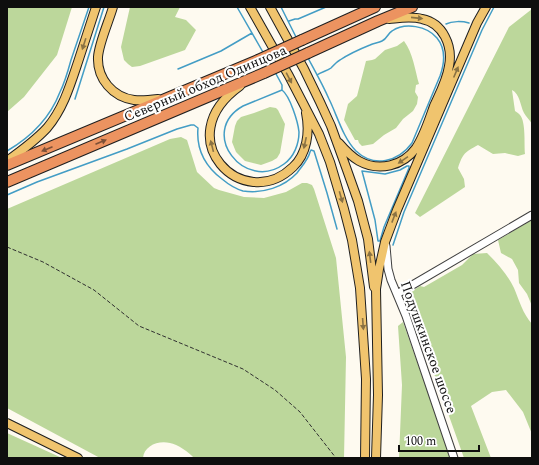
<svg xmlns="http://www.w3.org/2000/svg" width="539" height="465" font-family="Spectral,serif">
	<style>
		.forest { fill: #bcd79b }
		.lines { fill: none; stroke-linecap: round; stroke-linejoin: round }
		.stream { stroke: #439dc5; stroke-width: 1.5 }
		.minor-casing { stroke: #414141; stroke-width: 9 }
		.major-casing { stroke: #1f1f1f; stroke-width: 10 }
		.highway-casing { stroke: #1f1f1f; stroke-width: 12 }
		.path { stroke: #303030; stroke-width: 1; stroke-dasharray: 4 2; stroke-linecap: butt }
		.minor { stroke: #fff; stroke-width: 7 }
		.major { stroke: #f0c46e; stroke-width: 8 }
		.highway { stroke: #ec9360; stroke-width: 10 }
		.highway-bridge-casing { stroke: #1f1f1f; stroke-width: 12; stroke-linecap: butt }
		.highway-bridge { stroke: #ec9360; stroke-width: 10 }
		.oneway { fill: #8a7243 }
		.oneway2 { fill: #7d5037 }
		.labels { text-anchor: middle; stroke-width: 4; stroke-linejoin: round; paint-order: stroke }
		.street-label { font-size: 14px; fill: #0e0e0e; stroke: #fff }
	</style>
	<rect width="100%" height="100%" fill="#fefaf0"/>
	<path class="forest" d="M7,7H72L57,55L24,97L7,112Z
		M130,7H180L175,17L186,20L196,30L185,50L140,66L132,67L128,64L124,60L121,47Z
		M532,9V124C530,120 526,117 524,113C520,105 520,94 512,90L515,111C517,112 519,114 520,115C526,122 524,144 525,154L518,156L505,153L493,154L478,145C465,152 463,153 458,168L464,179L465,187L420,217L415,213L509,27Z
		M404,41C413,53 415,70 419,84L416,85L415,92L418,97L417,104L413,111L403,119L396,128L384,135L373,144L362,146L359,143L358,140H355L344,120L348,104L357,96L366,61L372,60L375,59L385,50L397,46Z
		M270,107L276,108L278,110L285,124L280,153L277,158L272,161L261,165L245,161L236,152L232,142L235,126L237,121L241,117L254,113Z
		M181,137L187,140L197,172L214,188L219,190L244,197L264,198L286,192L302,183H307L312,185L314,189L336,258L346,357L344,458H194C190,453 177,444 170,443C158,440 144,446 143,458H100L7,408V209L170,139Z
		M532,220V306L527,294L519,283L518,270L512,259L501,253L498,240Z
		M487,253C497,263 508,275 514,288C519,300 523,314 532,324V434L523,412L506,390L492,392L471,406L491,458H464L408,301C408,292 414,290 420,286L424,287L462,265L473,254Z
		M403,322L451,458H399L402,385L398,326Z
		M7,433L62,458H7Z"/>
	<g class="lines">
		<path class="stream" d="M237,7L264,54
			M281,7L297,39
			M289,21L295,19H298L326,7
			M446,24C452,21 462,21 469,23
			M308,58C315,71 323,85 329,99C337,115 343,138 356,151C374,168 398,162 412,143L440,76C445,62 446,49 437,38C427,26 405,22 392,31C388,33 387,39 382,41C378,43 374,43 370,45C360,49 349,54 340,60C336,62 334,65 331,68C327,71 321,72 317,75
			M178,69L221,51L252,33
			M275,72L282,85V90C290,96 298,122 299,132C299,144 294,157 284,164C245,193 197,132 243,106L282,90
			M75,99L104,7
			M7,151C31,137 50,118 60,92C65,82 68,71 71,60C77,42 83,25 89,7
			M407,166H409V168L384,227L380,241H378L375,220L362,171L385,174L400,170Z
			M7,195L37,182L127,149L177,129L191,125H194L198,128C196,150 205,166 222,179C228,184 236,189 243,191C263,194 284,187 297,173C302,166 308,160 310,152L311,150L314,151L327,193L337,229
			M393,245L404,212L482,30L494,7"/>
		<g class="minor-casing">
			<path id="minor" d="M386,246L388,269L391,280L406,316L454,458
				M397,294L532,215"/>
		</g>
		<g class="major-casing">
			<path id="major" d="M113,7C109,21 99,43 98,57C97,79 113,97 134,100C142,101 150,100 158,99
				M250,7L289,76L319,134L330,162L344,209L352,240L360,288L366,379L365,458
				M270,7L304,69L320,102L331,126L347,170L358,201L368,239L374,287
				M240,86C167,138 243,215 293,167C307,154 310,132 306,113
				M339,143C345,150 352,157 359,161C379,172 403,166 416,148C424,136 429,120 434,106C440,93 447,80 449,66C453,46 443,23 422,19C411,16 400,18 389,19
				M7,161C21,151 35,141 47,128C63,109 70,86 78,62C84,44 90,25 96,7
				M7,423L78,458
				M376,458L378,395L376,289L379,269L385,242L397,210L477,23L486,7"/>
		</g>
		<g class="highway-casing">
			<path id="highway" d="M302,40L375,7
				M308,53L378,21L412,7
				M7,165L258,60
				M7,182L264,73"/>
		</g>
		<path class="path" d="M7,247L43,262L94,290L139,326L243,369L275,390L300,412L336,458"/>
		<use href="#minor" class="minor"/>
		<use href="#major" class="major"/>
		<use href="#highway" class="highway"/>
		<g class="highway-bridge-casing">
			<path id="highway-bridge" d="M258,60L302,40
				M264,73L308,53"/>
		</g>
		<use href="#highway-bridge" class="highway-bridge"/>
	</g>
	<defs><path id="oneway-solid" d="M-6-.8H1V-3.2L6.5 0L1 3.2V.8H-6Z"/></defs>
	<g class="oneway">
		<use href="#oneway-solid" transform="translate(417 18) rotate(6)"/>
		<use href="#oneway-solid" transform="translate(84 44) rotate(108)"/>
		<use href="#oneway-solid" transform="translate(456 72) rotate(-67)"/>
		<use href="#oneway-solid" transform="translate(289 78) rotate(62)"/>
		<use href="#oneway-solid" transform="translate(305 143) rotate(102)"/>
		<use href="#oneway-solid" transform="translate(212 146) rotate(-104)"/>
		<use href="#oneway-solid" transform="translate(403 160) rotate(146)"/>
		<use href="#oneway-solid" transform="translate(341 197) rotate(74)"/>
		<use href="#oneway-solid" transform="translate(394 217) rotate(-69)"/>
		<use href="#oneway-solid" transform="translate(370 257) rotate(-97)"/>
		<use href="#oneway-solid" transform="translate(363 324) rotate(86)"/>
	</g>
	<g class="oneway2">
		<use href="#oneway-solid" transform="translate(101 142) rotate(-23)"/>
		<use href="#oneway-solid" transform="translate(47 149) rotate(157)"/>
	</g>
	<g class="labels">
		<g class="street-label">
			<text transform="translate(205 83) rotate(-23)" y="5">Северный обход Одинцова</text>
			<text transform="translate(429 347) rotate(70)" y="5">Подушкинское шоссе</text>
		</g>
	</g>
	<rect width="539" height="465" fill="none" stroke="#0e0e0e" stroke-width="16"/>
	<path d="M399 445v6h80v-6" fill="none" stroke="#0e0e0e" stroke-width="2"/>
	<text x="405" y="445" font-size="12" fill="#0e0e0e" stroke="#ffffff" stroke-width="3" paint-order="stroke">100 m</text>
</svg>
